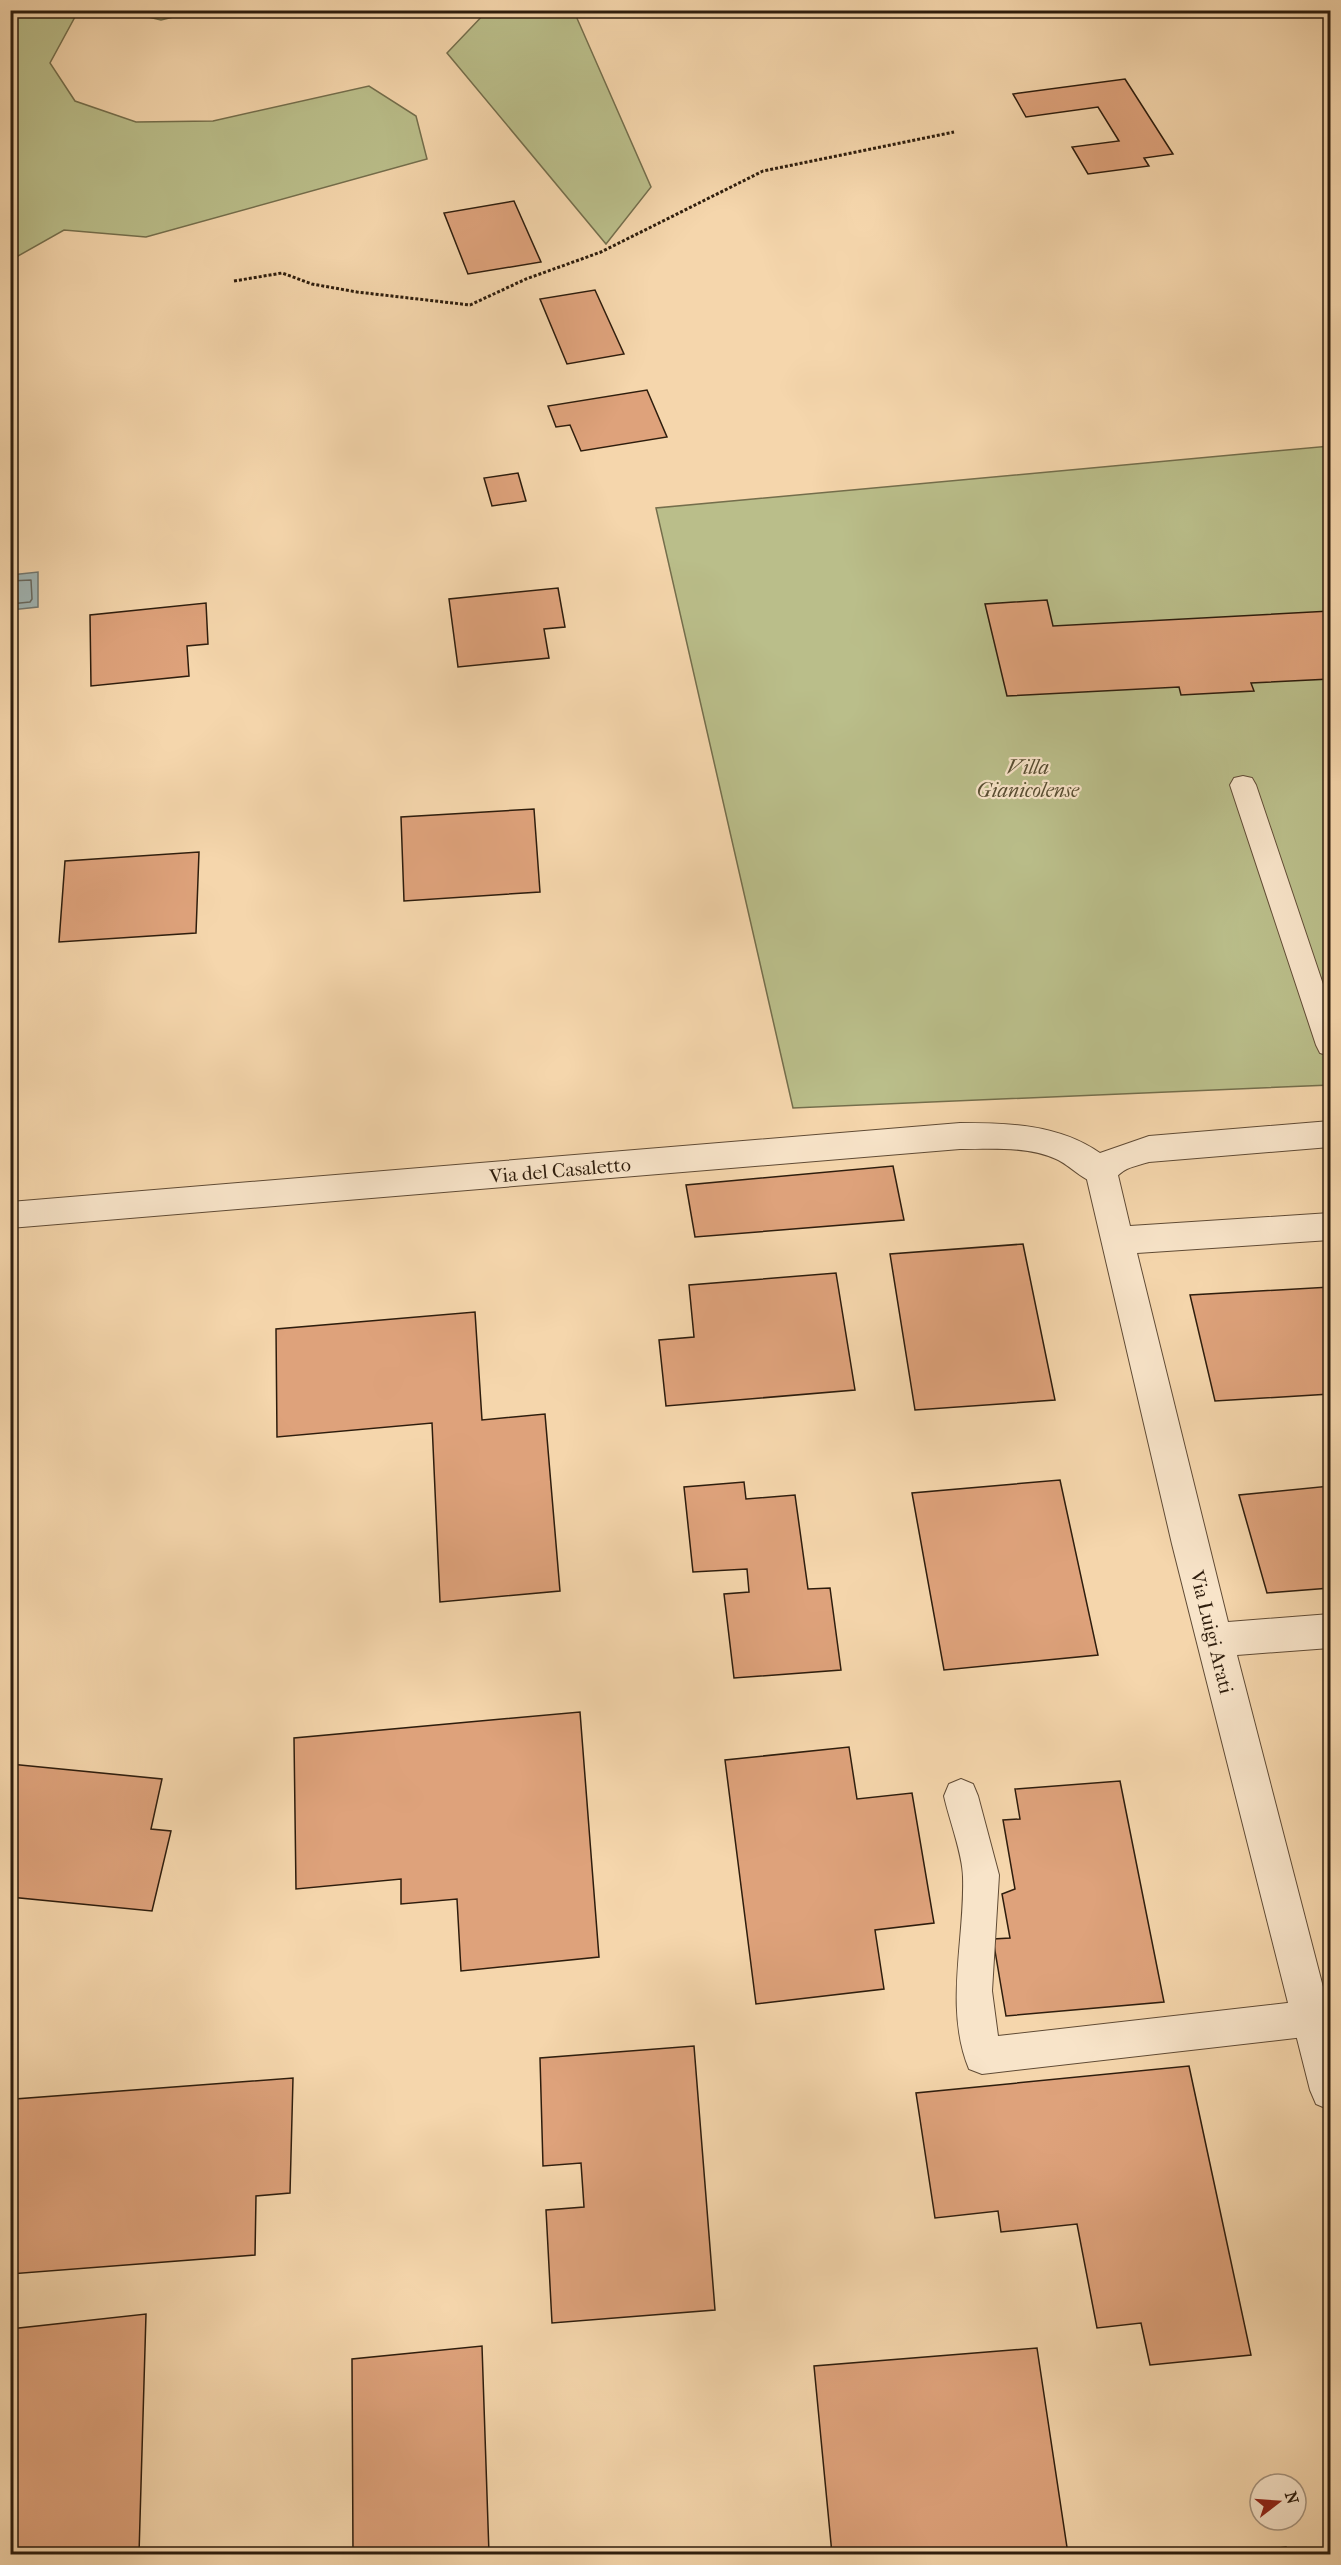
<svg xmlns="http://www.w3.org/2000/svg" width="1341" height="2565" font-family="'IM FELL French Canon',serif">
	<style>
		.green { fill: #babe8a; stroke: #746e4c; stroke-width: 1.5 }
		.water { fill: #a1b6b5; stroke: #737972; stroke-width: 1.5 }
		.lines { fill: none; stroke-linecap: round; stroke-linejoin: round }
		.shore { stroke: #686a61; stroke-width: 1.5 }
		.building { fill: #dea27b; stroke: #2e1d0d; stroke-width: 1.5 }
		.service-casing { stroke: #604b35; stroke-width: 2 }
		.minor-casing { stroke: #604b35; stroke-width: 2 }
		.tertiary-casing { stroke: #604b35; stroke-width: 2 }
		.path { stroke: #2e1d0d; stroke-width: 3; stroke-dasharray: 3 2; stroke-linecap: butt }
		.service { fill: #f8e4c9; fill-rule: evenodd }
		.minor { fill: #f8e4c9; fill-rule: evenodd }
		.tertiary { fill: #f8e4c9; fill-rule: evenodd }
		.labels { text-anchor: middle; stroke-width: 4.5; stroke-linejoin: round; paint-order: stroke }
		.park-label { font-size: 20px; font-style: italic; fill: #584d32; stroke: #f8e4c9 }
		.street-label { font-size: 20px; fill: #2e1d0d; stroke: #f8e4c9 }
	</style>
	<rect width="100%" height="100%" fill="#f5d6ac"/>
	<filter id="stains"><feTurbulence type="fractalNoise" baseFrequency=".00333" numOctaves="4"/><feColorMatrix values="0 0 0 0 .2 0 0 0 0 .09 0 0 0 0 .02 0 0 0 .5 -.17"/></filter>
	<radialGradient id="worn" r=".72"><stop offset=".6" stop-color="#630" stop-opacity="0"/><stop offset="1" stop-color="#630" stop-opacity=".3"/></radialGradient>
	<path class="green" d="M11,10L198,11L161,20L131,13L75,17L50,63L75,101L136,122L213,121L369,86L416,116L427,159L146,237L64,230L11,260Z
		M488,10L559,11L576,16L651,187L606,244L447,53Z
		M1330,446V1085L793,1108L656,508Z"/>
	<path class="water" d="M38,572V607L11,610V575Z"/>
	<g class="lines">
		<path class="shore" d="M10,581L31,580L32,599L30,602L10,604"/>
	</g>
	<path class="building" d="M1125,79L1173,154L1144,158L1149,166L1088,174L1072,147L1119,141L1098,107L1026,117L1013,94Z
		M514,201L541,262L468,274L444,213Z
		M595,290L624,354L567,364L540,299Z
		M647,390L667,437L581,451L570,425L556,427L548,406Z
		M518,473L526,501L492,506L484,478Z
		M558,588L565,627L544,629L549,658L458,667L449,599Z
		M1047,600L1053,626L1330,611V679L1251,683L1254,691L1181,695L1179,687L1007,696L985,604Z
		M206,603L208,644L187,646L189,676L91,686L90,615Z
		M534,809L540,892L404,901L401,817Z
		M199,852L196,933L59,942L65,861Z
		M893,1166L904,1220L695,1237L686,1185Z
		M1023,1244L1055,1400L915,1410L890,1254Z
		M836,1273L855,1390L666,1406L659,1340L694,1337L689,1285Z
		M1330,1287V1394L1215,1401L1190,1295Z
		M475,1312L482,1420L545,1414L560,1591L440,1602L432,1423L277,1437L276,1329Z
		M1060,1480L1098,1655L944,1670L912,1493Z
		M744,1482L746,1499L795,1495L808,1589L830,1588L841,1670L734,1678L724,1594L749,1592L747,1569L693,1572L684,1487Z
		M1330,1486V1588L1267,1593L1239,1495Z
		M580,1712L599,1957L461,1971L457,1899L401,1904V1879L296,1889L294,1738Z
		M849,1747L857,1799L912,1793L934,1923L875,1930L884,1989L756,2004L725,1760Z
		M10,1764L162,1779L151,1829L171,1831L152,1911L10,1897Z
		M1120,1781L1164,2002L1006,2016L993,1939L1010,1938L1002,1894L1015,1889L1003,1820L1020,1819L1015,1789Z
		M694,2046L715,2310L552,2323L546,2210L584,2207L581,2163L543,2166L540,2058Z
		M1189,2066L1251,2355L1150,2365L1141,2323L1097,2328L1077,2224L1001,2232L998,2211L935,2218L916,2093Z
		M293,2078L290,2193L256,2196L255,2255L10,2274V2152L15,2099Z
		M146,2314L139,2554H10V2329Z
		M482,2346L489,2554H353L352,2359Z
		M1037,2348L1068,2554H832L814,2366Z
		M1286,2547L1287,2554H1227Z"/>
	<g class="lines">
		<g class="service-casing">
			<path id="service" d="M1243,776L1252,778L1256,785L1330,1005V1056L1320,1053L1316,1045L1230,785L1234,778Z
				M961,1779L973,1784L978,1796L999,1875L992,1991L998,2036L1313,2000L1326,2005L1330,2016L1326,2031L1313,2036L982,2074L969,2069C944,2009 965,1939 963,1877C963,1855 949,1819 944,1796L949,1784Z"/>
		</g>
		<g class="minor-casing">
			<path id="minor" d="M1101,1158L1112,1162L1117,1171L1130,1226L1330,1213V1240L1137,1253L1228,1622L1330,1614V1648L1237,1655L1330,2014V2110L1316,2104L1310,2090L1172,1544L1085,1171L1090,1162Z"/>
		</g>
		<g class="tertiary-casing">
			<path id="tertiary" d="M1330,1121V1147L1149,1162C1142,1164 1134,1166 1127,1169C1118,1173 1111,1185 1100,1184C1084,1182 1070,1165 1056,1159C1027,1146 991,1149 960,1149L10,1228V1202L960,1123C1008,1123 1059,1124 1100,1153L1149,1136Z"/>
		</g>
		<path class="path" d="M234,281L282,273L312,284L357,292L470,305L526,279L601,252L763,171L954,132"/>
		<use href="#service" class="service"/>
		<use href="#minor" class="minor"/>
		<use href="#tertiary" class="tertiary"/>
	</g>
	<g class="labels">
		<g class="park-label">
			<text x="1028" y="774">Villa<tspan x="1028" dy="23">Gianicolense</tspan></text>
		</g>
		<g class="street-label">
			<text transform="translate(560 1170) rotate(-5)" y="7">Via del Casaletto</text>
			<text transform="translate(1212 1632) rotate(76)" y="7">Via Luigi Arati</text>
		</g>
	</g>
	<rect width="1341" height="2565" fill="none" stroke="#f5d6ac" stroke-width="36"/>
	<rect x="12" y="12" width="1317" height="2541" fill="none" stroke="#2e1d0d" stroke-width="3"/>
	<rect x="18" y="18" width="1305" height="2529" fill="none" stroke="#2e1d0d" stroke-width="1.5"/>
	<g transform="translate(1278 2502) rotate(73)"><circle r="28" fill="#f8e4c9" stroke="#a7947e" stroke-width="1.5"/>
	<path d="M0-4.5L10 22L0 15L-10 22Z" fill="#8f2418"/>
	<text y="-9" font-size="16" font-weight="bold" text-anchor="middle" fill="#2e1d0d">N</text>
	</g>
	<rect width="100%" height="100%" filter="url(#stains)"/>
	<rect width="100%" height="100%" fill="url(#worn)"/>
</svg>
